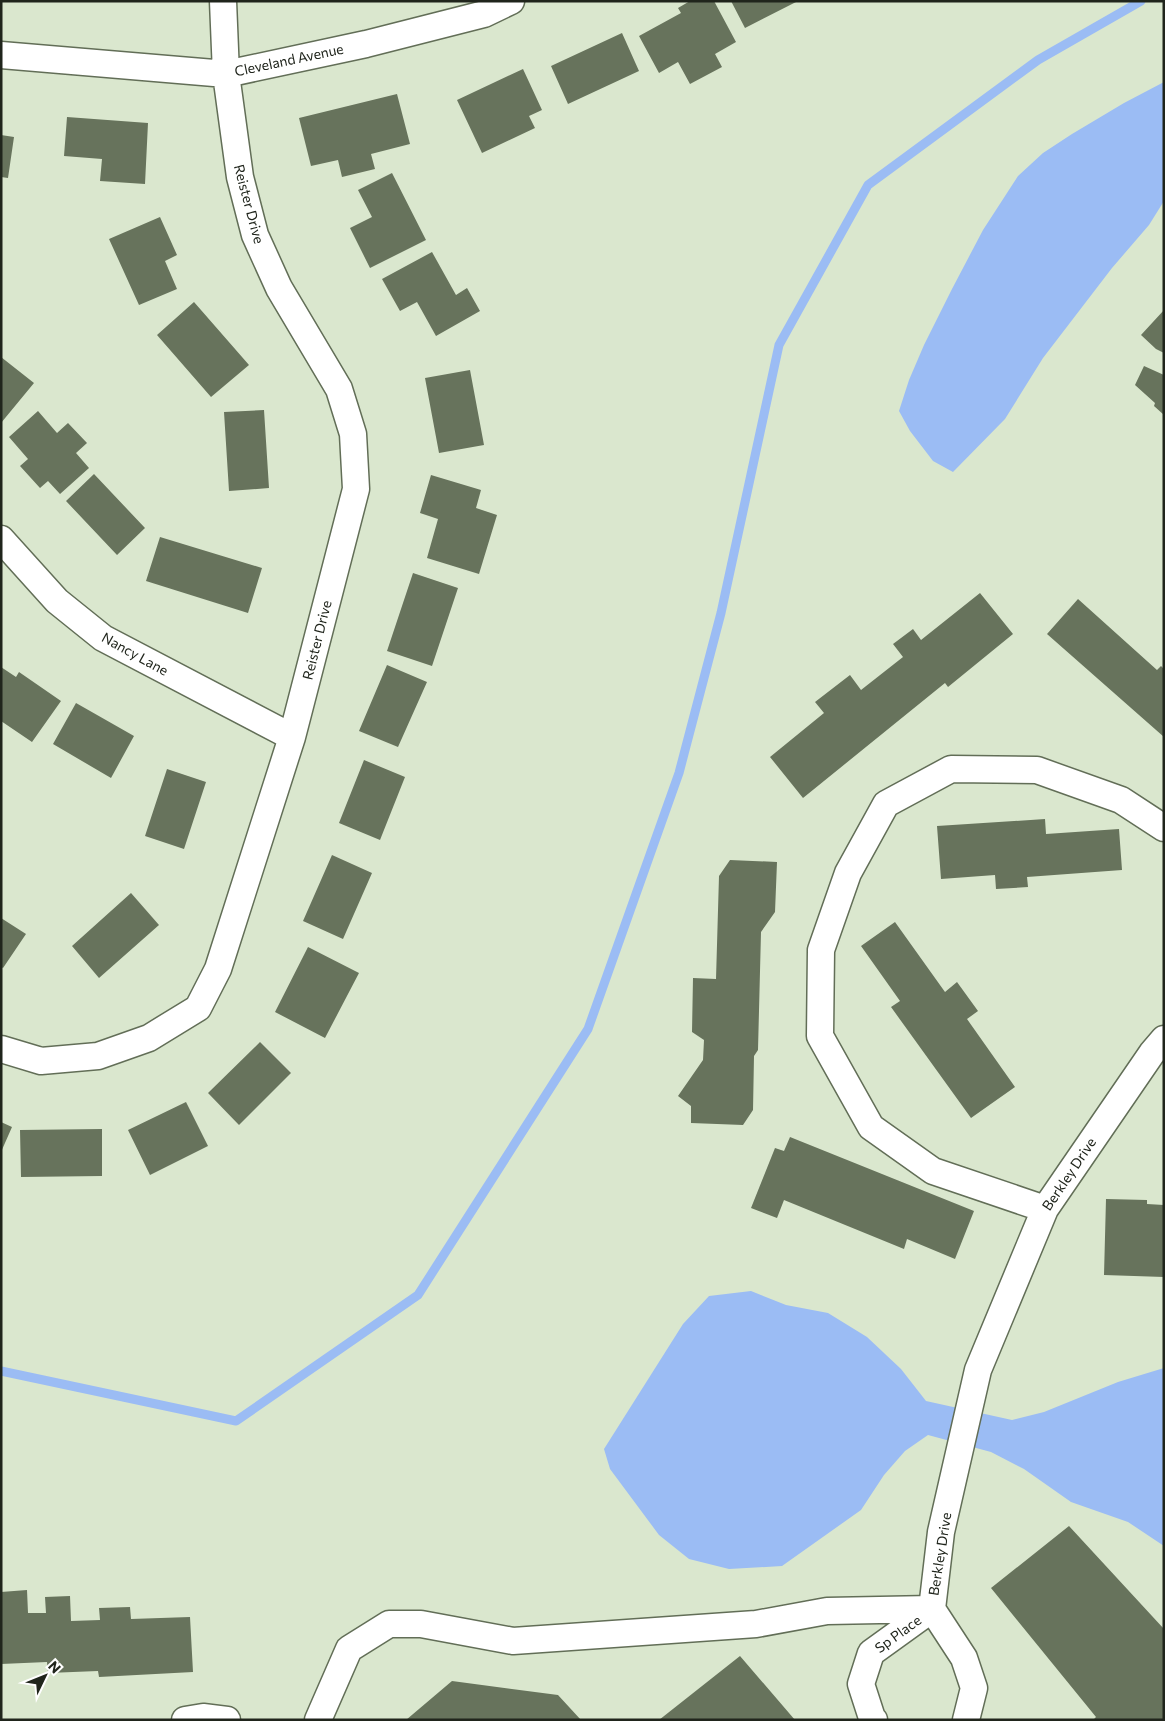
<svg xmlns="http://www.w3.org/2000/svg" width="1165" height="1721" font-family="Commissioner,sans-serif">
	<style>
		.water { fill: #9bbcf4 }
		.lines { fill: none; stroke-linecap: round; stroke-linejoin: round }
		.stream { stroke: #9bbcf4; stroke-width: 9 }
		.building { fill: #67735c }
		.minor-casing { stroke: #626e57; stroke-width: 29 }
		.minor { stroke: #fff; stroke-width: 26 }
		.labels { text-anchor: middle; stroke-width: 4.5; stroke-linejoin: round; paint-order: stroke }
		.street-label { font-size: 14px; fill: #20251c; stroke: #fff }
	</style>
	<rect width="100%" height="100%" fill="#dae7ce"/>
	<path class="water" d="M1164,82V201L1149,225L1112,268L1043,358L1005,419L953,472L933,461L910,431L899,411L909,380L924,345L952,289L983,230L1018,176L1043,153L1072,134L1124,103Z
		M751,1291L786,1305L828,1313L867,1337L901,1369L926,1401L1012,1420L1044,1412L1118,1382L1164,1368V1546L1128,1522L1071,1502L1024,1469L991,1452L928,1435L905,1451L884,1475L861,1510L782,1566L729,1569L689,1559L659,1535L610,1469L604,1449L683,1324L709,1296Z"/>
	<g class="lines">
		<path class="stream" d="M1,1371L236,1421L418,1295L588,1029L679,773L721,613L779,345L868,185L1038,60L1141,1"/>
	</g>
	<path class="building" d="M690,1H714L736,42L715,54L722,67L690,84L678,62L659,73L639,36L681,13L678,8Z
		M731,1H798L745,28Z
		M622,33L639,71L568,104L551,66Z
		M523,69L542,110L529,116L535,128L482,153L457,100Z
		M397,94L410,144L371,154L375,169L342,177L338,160L311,166L299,118Z
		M67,117L148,123L145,184L100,181L102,159L64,156Z
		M1,135L14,137L8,178L1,177Z
		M392,173L426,240L370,268L350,228L372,217L358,190Z
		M160,217L177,255L165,261L177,289L139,305L109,239Z
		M432,252L456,295L467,288L480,311L436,336L417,302L400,311L382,279Z
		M194,302L249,365L211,397L157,335Z
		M1164,310V353L1156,349L1141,335Z
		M1,357L34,383L1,423Z
		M1144,366L1164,375V415L1154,406L1155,403L1135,385Z
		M470,370L484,445L439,453L425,378Z
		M264,410L269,488L229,491L224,412Z
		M38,411L57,433L68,423L87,443L76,453L89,468L60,494L48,481L40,488L20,466L28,459L9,437Z
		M94,474L145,528L117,555L66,501Z
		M431,475L481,490L476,508L497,515L479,574L427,558L438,519L420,513Z
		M160,537L262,568L248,613L146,581Z
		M413,573L458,588L432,666L387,651Z
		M980,593L1013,634L948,687L945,683L803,798L770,757L824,713L815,702L850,675L861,690L903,657L893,644L913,629L921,640Z
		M1078,599L1157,670L1161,666L1164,669V737L1047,634Z
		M387,665L427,682L398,747L359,731Z
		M1,667L16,677L19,672L61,701L32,742L1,721Z
		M76,703L134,736L111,778L53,744Z
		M364,760L405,777L380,840L339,823Z
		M167,769L206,782L184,849L145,836Z
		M1045,819L1046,834L1119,829L1122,870L1027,877L1028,887L996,889L995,875L941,879L937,826Z
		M332,855L372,873L343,939L303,921Z
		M730,860L777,862L775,912L761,932L758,1050L754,1056L753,1110L743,1125L691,1123V1106L678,1096L703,1060L704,1040L692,1032L693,978L716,979L719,876Z
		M131,893L159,925L99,978L72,946Z
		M1,918L26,934L3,968L1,967Z
		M895,922L945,992L957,982L978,1011L967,1019L1015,1087L971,1118L891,1007L900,1001L861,946Z
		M308,947L359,973L325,1038L275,1012Z
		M260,1042L291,1073L239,1125L208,1093Z
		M186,1102L208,1146L150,1175L128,1130Z
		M1,1122L12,1127L1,1152Z
		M102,1129V1176L21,1177L20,1130Z
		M790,1137L974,1211L955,1259L907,1239L904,1249L784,1200L777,1218L751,1208L775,1148L784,1151Z
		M1106,1199L1147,1200V1204L1164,1205V1277L1104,1275Z
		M1069,1526L1164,1629V1720H1093L1096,1717L991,1588Z
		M27,1590L28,1613H46L45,1597L70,1596L71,1621L100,1620L99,1608L130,1607L131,1619L190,1617L193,1672L99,1677L98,1671L48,1673L47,1662L1,1664V1592Z
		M740,1656L795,1720H659Z
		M452,1681L558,1695L581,1720H406Z"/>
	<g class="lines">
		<g class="minor-casing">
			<path id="minor" d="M1,55L226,74L366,44L484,14L511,1
				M1,539L57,601L103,638L292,737
				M1,1049L41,1061L98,1056L149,1038L198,1008L218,969L292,737L356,489L353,434L339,389L279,288L255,235L240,177L226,74L223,1
				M1045,1209L933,1171L871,1127L820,1036L821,950L848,873L886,804L951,769L1037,770L1121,800L1164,828
				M185,1720L203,1717L227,1720
				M318,1720L349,1649L389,1624H421L513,1641L756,1624L827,1611L932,1609L941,1532L978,1370L1045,1209L1152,1053L1164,1039
				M874,1720L872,1718L861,1684L871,1653L932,1609L964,1658L974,1688L966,1720"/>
		</g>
		<use href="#minor" class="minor"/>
	</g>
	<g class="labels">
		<g class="street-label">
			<text transform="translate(289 60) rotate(-12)" y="5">Cleveland Avenue</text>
			<text transform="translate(249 204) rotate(75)" y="5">Reister Drive</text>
			<text transform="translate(317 640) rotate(-76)" y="5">Reister Drive</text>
			<text transform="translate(135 654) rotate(29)" y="5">Nancy Lane</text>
			<text transform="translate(1069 1174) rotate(-56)" y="5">Berkley Drive</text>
			<text transform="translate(940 1554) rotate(-81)" y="5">Berkley Drive</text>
			<text transform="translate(898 1634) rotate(-36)" y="5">Sp Place</text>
		</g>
	</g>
	<rect width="1165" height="1721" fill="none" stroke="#20251c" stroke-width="5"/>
	<g transform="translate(45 1676) rotate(47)" stroke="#ffffff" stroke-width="4" paint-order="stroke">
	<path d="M0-4L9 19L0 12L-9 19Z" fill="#20251c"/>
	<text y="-8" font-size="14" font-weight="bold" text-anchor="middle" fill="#20251c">N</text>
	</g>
</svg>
